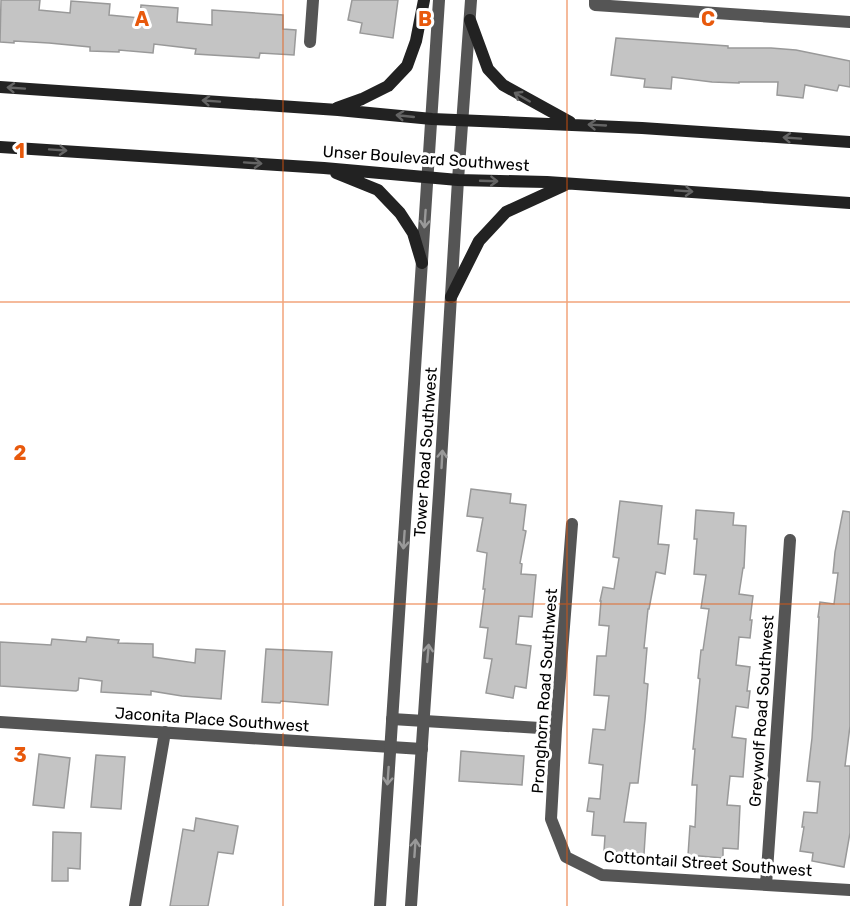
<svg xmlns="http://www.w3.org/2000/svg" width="850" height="906" font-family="Rubik,sans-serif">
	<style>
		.building { fill: #c4c4c4; stroke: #999; stroke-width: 1.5 }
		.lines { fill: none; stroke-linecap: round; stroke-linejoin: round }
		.minor { stroke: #555; stroke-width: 12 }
		.tertiary { stroke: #555; stroke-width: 12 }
		.secondary { stroke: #222; stroke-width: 12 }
		.oneway { stroke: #646464 }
		.oneway2 { stroke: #999 }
		.grid { fill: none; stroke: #e8590c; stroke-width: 1.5; stroke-opacity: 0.55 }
		.labels { text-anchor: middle; stroke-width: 6; stroke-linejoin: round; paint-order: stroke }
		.street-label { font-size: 16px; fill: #000; stroke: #fff }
		.grid-label { font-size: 20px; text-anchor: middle; font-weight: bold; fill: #e8590c; stroke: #fff; stroke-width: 6; stroke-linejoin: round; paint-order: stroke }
	</style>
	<rect width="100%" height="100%" fill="#fff"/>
	<path class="building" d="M1,0H40L39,10L70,13L71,1L110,4L109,15L140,18L141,5L178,8L177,22L212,25V10L283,15V29L296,30L294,55L260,53L259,58L195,54L196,49L154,44L153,53L119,50V52L90,51V47L49,43L14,41V43L0,42Z
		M352,0H398L393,38L360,33L362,23L348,20Z
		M616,38L728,46V48H771L796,50L850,61V87L839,85L837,91L805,85L803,98L777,95L778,82H739V83L712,82L672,77L671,89L644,87L645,79L611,75Z
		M471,489L511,494L510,503L526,505L523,530L526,531L520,563L522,564L521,574L536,575L532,617L519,616L516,644L531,646L526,688L515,686L513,698L486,693L492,659L484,658L488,628L480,627L485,589H483L487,553L477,551L483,518L467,516Z
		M620,501L662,506L658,544L669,545L665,574L656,572L649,609H648L644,648H647L644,683L648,684L645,719L638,783H630L624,822L646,823L644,854L604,851L605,836L592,835L594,812L587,811L589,798L600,799L603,765L589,763L593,729L605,730L609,696L594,695L597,656H606L609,626L599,625L601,601H600L603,587L614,589L619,558L613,557Z
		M696,510L734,513L733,525L746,526L744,568H743L739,594L753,596L750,620H752L750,638L739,637L736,665L750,667L747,691H750L748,708L736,706L732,737L746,739L743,777L730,776L727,805L740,806L738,849L723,848V858L688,855L690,826L695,827L697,785H692L695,749H693L700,679L698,678L701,650H703L709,609L701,608L706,575L694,574L697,539H694Z
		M843,511L850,512V726L845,766H850V833L844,867L812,861L813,853L800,851L804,827H802L804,812L817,813L820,782L807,781L812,738L819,617H818L820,602L834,604L838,573H833L835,552Z
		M87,637L119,640L118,643L153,644V657L195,663L196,649L225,651L221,699L182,696L151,691V695L101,692L102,681L79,678L78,690L76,691L0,686V642L51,645L52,639L86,642Z
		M266,649L332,652L328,705L281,701L280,703L262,702Z
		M461,751L524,756L522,785L459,781Z
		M39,754L70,758L64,808L33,805Z
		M96,755L125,757L121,809L91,807Z
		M196,818L238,826L233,854L218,852L208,906H170L183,829L194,831Z
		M53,832L81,833L80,869L68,868V881H52Z"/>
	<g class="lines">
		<path class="minor" d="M595,0V5L850,22
			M310,42L313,0
			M572,524L556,729L551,819L566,857L602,875L850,890
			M392,719L556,729
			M0,722L422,749
			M766,885L790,540
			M135,906L165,732"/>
		<path class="tertiary" d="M380,906L439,0
			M411,906L439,494L458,180L471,0"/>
		<path class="secondary" d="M470,20L488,69L503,85L570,122
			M0,87L338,110L432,119L642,128L850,142
			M337,108L362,99L388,86L407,66L416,41L424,0
			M0,147L324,168L458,180L547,182L850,203
			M336,173L378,190L400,213L413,233L422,263
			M451,297L479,241L506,212L565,185"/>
	</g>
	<defs><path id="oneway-shaft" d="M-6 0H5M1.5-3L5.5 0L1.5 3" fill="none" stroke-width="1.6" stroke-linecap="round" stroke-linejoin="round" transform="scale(1.5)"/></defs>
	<g class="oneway">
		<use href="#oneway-shaft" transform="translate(16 88) rotate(-176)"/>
		<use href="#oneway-shaft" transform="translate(522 97) rotate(-150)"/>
		<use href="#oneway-shaft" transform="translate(211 101) rotate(-176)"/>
		<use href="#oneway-shaft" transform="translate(405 116) rotate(-174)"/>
		<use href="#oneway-shaft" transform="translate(597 125) rotate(-177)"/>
		<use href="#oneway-shaft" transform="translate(792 138) rotate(-176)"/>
		<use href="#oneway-shaft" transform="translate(58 150) rotate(4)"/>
		<use href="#oneway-shaft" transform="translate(253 163) rotate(4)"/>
		<use href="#oneway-shaft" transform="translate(489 181) rotate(2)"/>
		<use href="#oneway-shaft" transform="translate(684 191) rotate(4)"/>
	</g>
	<g class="oneway2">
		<use href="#oneway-shaft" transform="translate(425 219) rotate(94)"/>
		<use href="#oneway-shaft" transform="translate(442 459) rotate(-87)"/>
		<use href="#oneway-shaft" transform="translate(404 540) rotate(94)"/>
		<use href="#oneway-shaft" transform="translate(428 653) rotate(-85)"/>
		<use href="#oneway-shaft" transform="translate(388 776) rotate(94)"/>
		<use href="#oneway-shaft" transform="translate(415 848) rotate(-86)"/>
	</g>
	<path class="grid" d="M283,0V906M567,0V906M0,302H850M0,604H850"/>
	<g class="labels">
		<g class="street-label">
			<text transform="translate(426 158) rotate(4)" y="6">Unser Boulevard Southwest</text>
			<text transform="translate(425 452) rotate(-86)" y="6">Tower Road Southwest</text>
			<text transform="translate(544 691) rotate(-86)" y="6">Pronghorn Road Southwest</text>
			<text transform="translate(761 711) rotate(-86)" y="6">Greywolf Road Southwest</text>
			<text transform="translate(212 719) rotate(4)" y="6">Jaconita Place Southwest</text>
			<text transform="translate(708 863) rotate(4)" y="6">Cottontail Street Southwest</text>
		</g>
	</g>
	<g class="grid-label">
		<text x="142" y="26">A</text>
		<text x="425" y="26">B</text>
		<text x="708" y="26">C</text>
		<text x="20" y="158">1</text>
		<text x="20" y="460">2</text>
		<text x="20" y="762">3</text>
	</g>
</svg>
